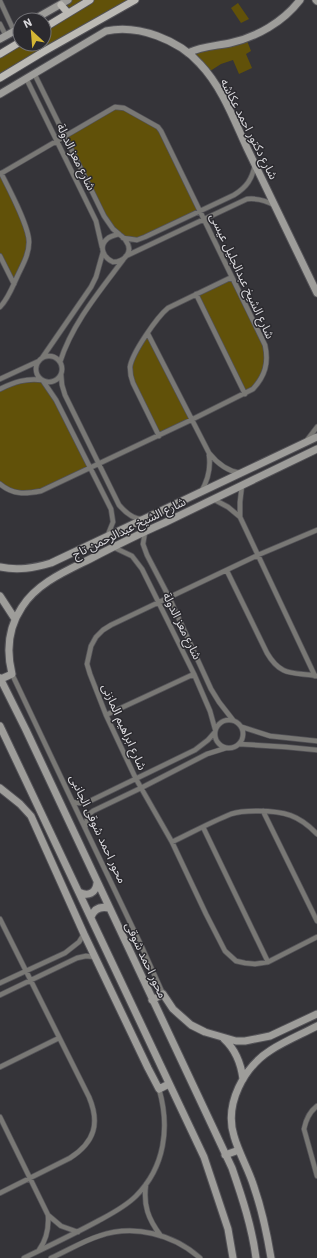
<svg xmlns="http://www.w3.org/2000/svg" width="317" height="1258" font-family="'IBM Plex Sans','Noto Sans Arabic',sans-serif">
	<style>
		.green { fill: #615109 }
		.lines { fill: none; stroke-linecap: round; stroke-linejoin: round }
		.street-casing { stroke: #535257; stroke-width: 6 }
		.secondary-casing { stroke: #535257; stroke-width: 9 }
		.primary-casing { stroke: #535257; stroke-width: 9 }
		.street { stroke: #797875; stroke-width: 4.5 }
		.secondary { stroke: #9e9d9a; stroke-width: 7 }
		.primary { stroke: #bcbab5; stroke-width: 7 }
		.labels { text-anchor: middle; stroke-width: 3; stroke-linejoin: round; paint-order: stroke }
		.street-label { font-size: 12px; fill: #dbdade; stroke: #2b2a2f }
	</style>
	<rect width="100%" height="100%" fill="#353439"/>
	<path class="green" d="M68,0H136L0,78V54L20,44H44V28L67,14L61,5Z
		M238,3L249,19L241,23L231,8Z
		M246,38L251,51L246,54L252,68L239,74L233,60L221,64L207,73L194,57L193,50Z
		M115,107H120L158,127L201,211L145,237L129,239L113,229L65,136Z
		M0,174L28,235L26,258L14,284L0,256Z
		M232,277L265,345L267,364L253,389L245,394L196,294Z
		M148,334L191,420L159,436L133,383L130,367Z
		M43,381L91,468L41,491L22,494L0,484V389L11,384Z"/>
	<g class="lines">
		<g class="street-casing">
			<path id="street" d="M0,1L14,31
				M0,24L6,36
				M34,73L104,216L113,229L119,234
				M26,78L96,221L102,247
				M0,174L115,107L124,108L158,127L161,131L265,345C269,363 265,376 253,389L191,420L41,491C25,494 13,495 0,484
				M119,234C121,236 125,238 126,241C134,252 124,262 113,262C104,258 98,247 107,239C110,236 115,235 119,234Z
				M123,238L137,240L145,237L234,195C247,187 252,179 255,165
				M0,256L14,284
				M126,256L247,199C258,198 265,200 274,205
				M196,294L245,394
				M0,307C8,299 12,288 17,277C22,266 29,255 29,242C29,226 9,189 1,173
				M148,334L209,453C217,463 227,471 240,473
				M36 369a13 13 0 1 1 26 0a13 13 0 1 1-26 0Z
				M42,358L91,287L96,277L103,252
				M60,362C72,324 99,292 123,260
				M61,374L62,385L65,395L119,505C125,512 133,519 142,519
				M0,379L39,361
				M43,381L56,400L111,509L113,522L107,537
				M0,389C14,382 26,378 42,380
				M159,436L133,383C131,378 130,373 130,367C132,353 157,317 168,308L232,277
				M307,440L317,427
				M242,485L240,502V517L315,676
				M201,492C208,480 211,468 209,455
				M213,499L228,507L240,517
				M317,530L258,555L111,625L103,630L96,637L91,646L87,664L90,674L106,715L136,779L172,842L206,914L225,951L236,961L245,963L255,964L268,962L317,937
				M145,532L143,544L147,555L169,597L211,689L219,702L233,720
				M113,547L132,556L142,569L194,674L210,711L215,729
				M227,571L267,653C281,677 293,672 317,676
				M12,674L85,828L141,945L163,994
				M106,715L194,674
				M215 734a14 14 0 1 1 28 0a14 14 0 1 1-28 0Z
				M242,727L270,736L317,741
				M239,744L286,747L317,750
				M73,802L80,803L90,801L195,750L208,740L215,732
				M263,811L317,921
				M203,827L268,962
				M85,828L88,815L93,811L141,788L207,754L226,748
				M172,842C191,833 211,822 231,814C240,811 249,811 258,811C284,811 299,815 317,834
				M0,919L89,1097C100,1123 95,1142 70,1158L0,1193
				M0,983L65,953L79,942L84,934
				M0,995L77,958L86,956L95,957
				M0,1067L59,1038
				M317,1106C309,1112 306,1119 304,1129L317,1176
				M0,1117L48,1215C49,1228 47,1239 39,1250
				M146,1184C143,1205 148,1219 161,1236
				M48,1215L61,1226L78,1232
				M24,1258C49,1246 74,1234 98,1221C111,1214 125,1207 136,1196C165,1167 170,1127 159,1089
				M51,1258C67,1251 83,1241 99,1236C134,1224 173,1234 200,1258"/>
		</g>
		<g class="secondary-casing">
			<path id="secondary" d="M316,0L317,1
				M33,20L68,0
				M0,39L20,28
				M188,53C202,46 216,46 230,43C257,37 283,22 300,0
				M0,94L106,31C138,24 179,40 200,64C222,87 234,120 247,148C271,197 294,245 317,293
				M0,567C18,571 34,568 51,563L317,437
				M0,596L15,619
				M0,678L26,730L232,1168C242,1197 252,1227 256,1258
				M1,679L12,674C6,650 8,628 22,607C37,583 66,571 90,559C115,546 139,534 164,523C215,498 266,474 317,449
				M0,726L204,1157L228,1229L233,1258
				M0,788L20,804L31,816L84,934L148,1068L159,1089L169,1084
				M79,892C88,897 96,893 97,883
				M91,917C94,909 100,906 109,908
				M152,1000L163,994L173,1009L191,1025L205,1032L236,1041H245L270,1036L317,1014
				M224,1039C236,1050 241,1064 243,1079
				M225,1155L239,1150
				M271,1258C267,1234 262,1210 254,1187C249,1170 239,1154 234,1136C224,1104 244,1067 271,1050C285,1041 302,1034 317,1026"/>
		</g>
		<g class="primary-casing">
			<path id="primary" d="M61,5L68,13
				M44,28L90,0
				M0,54L20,42
				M0,78L43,52L135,0"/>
		</g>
		<use href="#street" class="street"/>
		<use href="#secondary" class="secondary"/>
		<use href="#primary" class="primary"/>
	</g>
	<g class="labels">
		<g class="street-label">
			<text transform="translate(249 129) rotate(63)" y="4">شارع دكتور احمد عكاشه</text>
			<text transform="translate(76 157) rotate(64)" y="4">شارع معز الدولة</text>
			<text transform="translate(242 276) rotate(65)" y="4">شارع الشيخ عبدالجليل عيسى</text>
			<text transform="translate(129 528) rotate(-26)" y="4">شارع الشيخ عبدالرحمن تاج</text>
			<text transform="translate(182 626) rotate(64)" y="4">شارع معز الدولة</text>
			<text transform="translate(124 727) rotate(66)" y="4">شارع ابراهيم المازنى</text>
			<text transform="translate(98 829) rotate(65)" y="4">محور احمد شوقى الجانبى</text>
			<text transform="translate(146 960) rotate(65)" y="4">محور احمد شوقى</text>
		</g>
	</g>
	<g transform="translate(32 32) rotate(334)"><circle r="19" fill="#2b2a2f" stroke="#717075"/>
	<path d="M0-3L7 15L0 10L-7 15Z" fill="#d4b635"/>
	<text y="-6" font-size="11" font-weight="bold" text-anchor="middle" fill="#dbdade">N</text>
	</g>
</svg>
